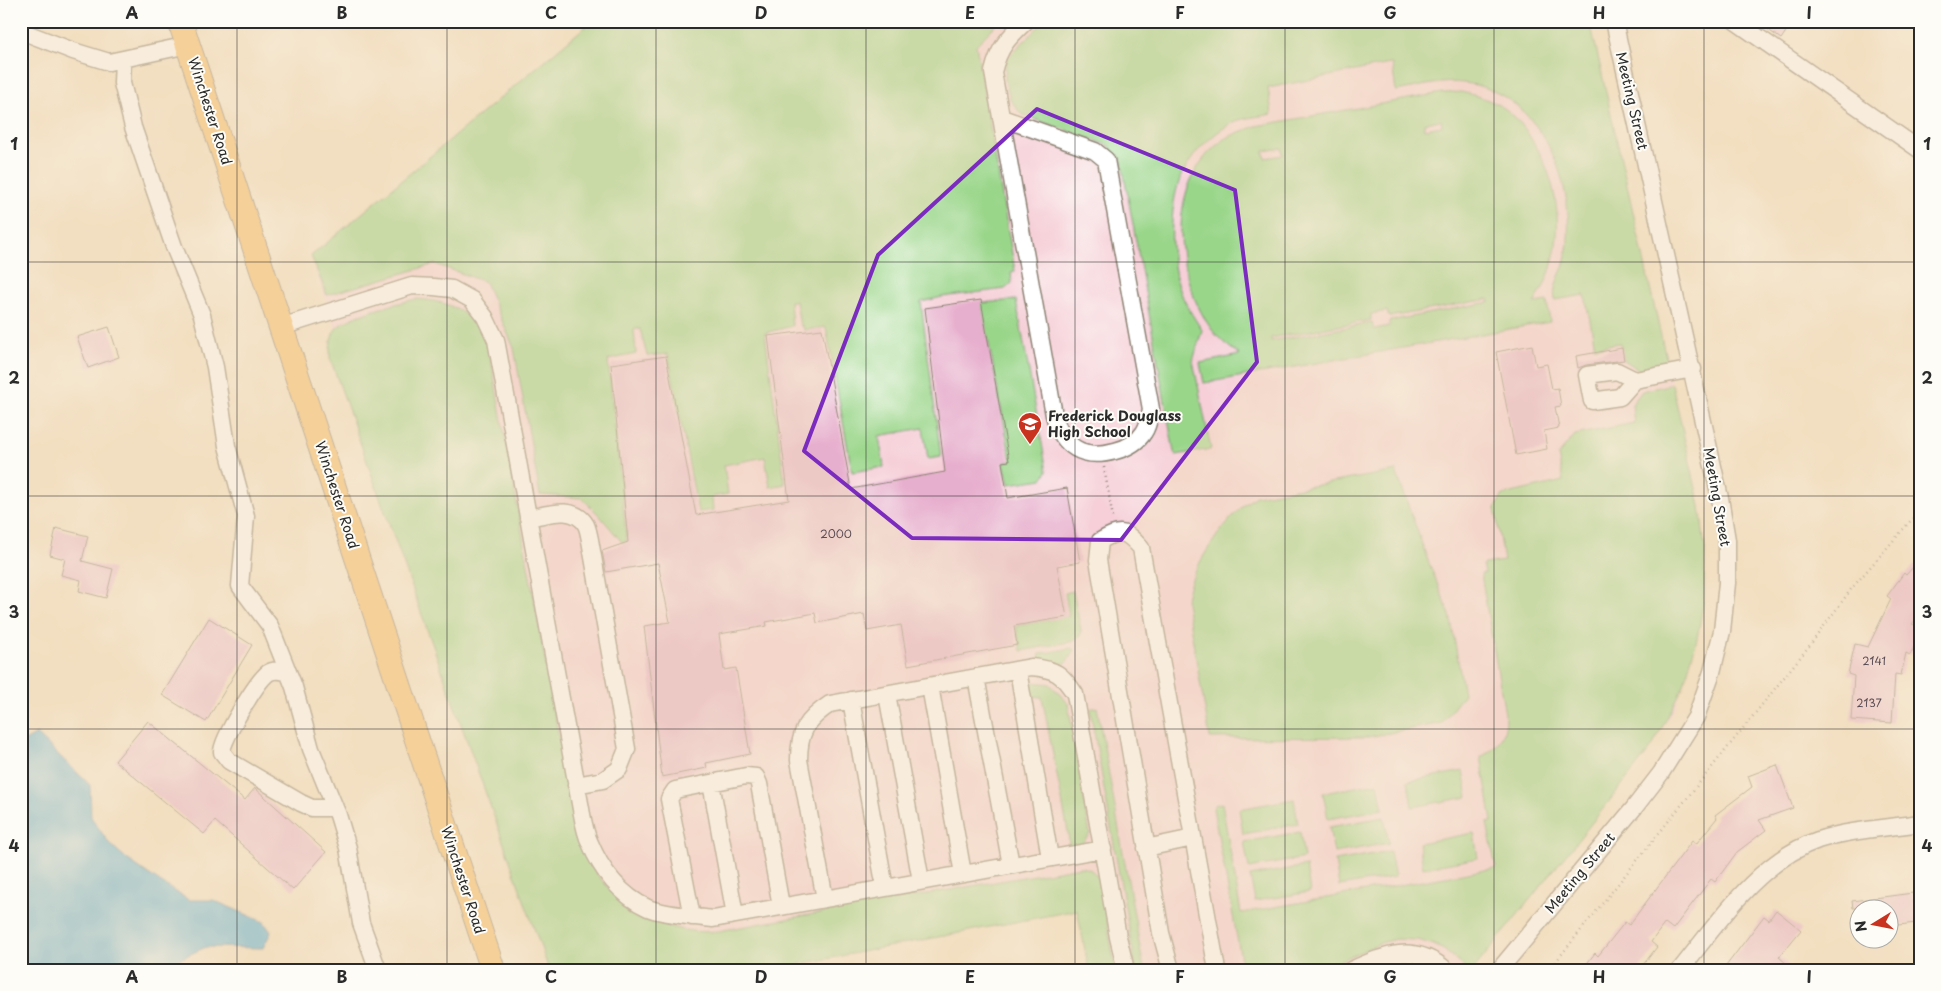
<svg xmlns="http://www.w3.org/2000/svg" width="1941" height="991" font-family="'Playpen Sans',sans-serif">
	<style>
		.built { fill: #f6cfd8 }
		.green { fill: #9ad68a; stroke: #62805a; fill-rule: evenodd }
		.water { fill: #5bb0d7; stroke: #436e81 }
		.building { fill: #e7afce }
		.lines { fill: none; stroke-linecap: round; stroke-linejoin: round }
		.minor-casing { stroke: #8e8476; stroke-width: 19 }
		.highway-casing { stroke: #8e8476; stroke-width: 26 }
		.path { stroke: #8e8476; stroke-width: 2.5; stroke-dasharray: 1 4; stroke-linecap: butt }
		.minor { stroke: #fff; stroke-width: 16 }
		.highway { stroke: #f8bf6c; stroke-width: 24 }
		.marked { fill: none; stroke: #7b2cbf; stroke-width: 4; stroke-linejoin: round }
		.grid { fill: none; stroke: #2b2b2b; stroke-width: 1; stroke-opacity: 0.55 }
		.labels { text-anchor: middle; stroke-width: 4; stroke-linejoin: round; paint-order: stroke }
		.number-label { font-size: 11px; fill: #5a4c54 }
		.street-label { font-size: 14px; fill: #2b2b2b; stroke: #fdfcf7 }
		.poi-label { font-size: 14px; font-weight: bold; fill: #2b2b2b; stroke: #fdfcf7; text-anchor: start }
		.neatline { fill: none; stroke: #2b2b2b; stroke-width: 2 }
		.grid-label { font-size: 16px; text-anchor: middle; font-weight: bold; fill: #2b2b2b }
	</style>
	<rect width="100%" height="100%" fill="#fdfcf7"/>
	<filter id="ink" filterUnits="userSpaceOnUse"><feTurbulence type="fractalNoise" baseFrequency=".02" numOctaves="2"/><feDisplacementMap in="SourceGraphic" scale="10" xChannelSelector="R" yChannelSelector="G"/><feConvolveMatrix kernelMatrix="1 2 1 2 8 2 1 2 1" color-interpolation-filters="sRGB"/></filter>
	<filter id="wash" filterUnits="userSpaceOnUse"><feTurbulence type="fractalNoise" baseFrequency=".0096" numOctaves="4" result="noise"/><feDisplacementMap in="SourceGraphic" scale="20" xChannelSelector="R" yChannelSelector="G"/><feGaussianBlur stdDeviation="1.12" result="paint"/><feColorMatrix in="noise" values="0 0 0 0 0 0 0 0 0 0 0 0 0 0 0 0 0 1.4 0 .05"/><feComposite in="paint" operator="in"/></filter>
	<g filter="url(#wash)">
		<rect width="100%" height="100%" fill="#f2dec0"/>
		<path class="built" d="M592,21H1590L1700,506L1705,550V580L1700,621L1691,663L1675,708L1639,764L1473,970H1089L1077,910L769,970H550L311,256Z"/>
		<path class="green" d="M592,21H1000L976,45L1015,271L1011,272L1012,283L1005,289L942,297L921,302L941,457L928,459L923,428L879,436L884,467L852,472L826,327L804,330L803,326H800L796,301H790L792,326L765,333L785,484L770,487L765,457L724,465L728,494L712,497L713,510L698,512L668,354L647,356L640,329H634L636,354L608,360L627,541L622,542L599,515L582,498L540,495L514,348L485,282L435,264L327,295L311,256Z
			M1044,21H1590L1668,367L1639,370L1624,360L1620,343L1595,347L1585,295L1555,300C1552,287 1560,276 1564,264C1566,256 1568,246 1568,238C1573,172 1535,91 1464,83C1442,80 1418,87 1396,91L1392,64H1390L1268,88L1272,114C1260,117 1242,117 1232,123C1211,135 1195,151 1184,171C1168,198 1169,258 1179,287C1184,303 1193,316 1202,330L1193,361L1211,449L1176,455L1174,452L1121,158H1115L1110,146L1021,114L1010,99L1005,81L1006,59Z
			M1461,92C1476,95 1491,100 1504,108C1516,116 1525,128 1532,140C1564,188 1567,255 1534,303L1547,301L1550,322L1204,383L1200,363L1240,355C1229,347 1218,339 1210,327C1175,276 1165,187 1218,144C1229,135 1242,131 1256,126L1442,93ZM1441,120L1442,126L1424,129V123ZM1282,148L1283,155L1265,158L1264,151ZM1489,299L1490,302L1389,321L1390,326L1374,329L1372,323L1271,341V338L1371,320V314L1387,311L1389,317Z
			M416,299C451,301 471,312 488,343L574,821C576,829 578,838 581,846C599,888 636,919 680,929C692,932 706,932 718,931L1080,867C1090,868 1093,870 1099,879L1116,970H1089L1077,910L769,970H549L330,358C330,349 330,338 335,330C344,316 399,303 416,299Z
			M1016,300L1047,471L1042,479L1009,484L1004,463L1011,460L981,303Z
			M1672,384L1700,506L1705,550L1704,598L1700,623L1696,643L1683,687L1652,747L1595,819L1473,970H1468L1444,950L1434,945L1418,940L1396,939L1381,943L1319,970H1243L1213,808L1216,804L1222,803L1241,913L1496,868L1487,823L1492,822L1481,757C1497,748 1505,738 1506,720L1481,574L1485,573L1483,564L1504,561L1495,508L1503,495L1563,481L1558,455L1575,435L1634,423L1632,404L1642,391Z
			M1396,471L1427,558L1450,615L1464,694L1442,723L1368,737L1210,738L1186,602C1187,572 1230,511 1256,496Z
			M1073,591L1081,630L1080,636L1074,641L1021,651L1016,626L1069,616L1065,593Z
			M1072,648L1074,650L1066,663L1061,664L1039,657L1040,654Z
			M1033,682L1050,684L1068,703L1090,834L1079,847L1062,849L1069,843L1068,832L1042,697L1028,696V691Z
			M1097,707L1144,970H1136L1090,709Z
			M1463,771L1468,797L1412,807L1408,781Z
			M1378,783L1383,809L1328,819L1323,793Z
			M1294,799L1298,824L1243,834L1239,809Z
			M1384,817L1389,843L1334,853L1329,827Z
			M1300,832L1304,858L1249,868L1244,842Z
			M1474,833L1478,858L1423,868L1419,843Z
			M1390,851L1395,877L1339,886L1335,861Z
			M1306,866L1310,892L1255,901L1250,876Z"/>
		<path class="water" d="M37,734L90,785L91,817L109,843L127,859L160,882L189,900H213L264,922L271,932L263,948L206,947L173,962L166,970H21V743Z"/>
		<g id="blocks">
			<path class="building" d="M1756,21H1793L1781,39Z
				M981,300L1009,461L1002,462L1008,498L1067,488L1080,562L1057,566L1067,617L1014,626L1017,645L908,665L901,625L867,631L864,614L817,623L815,613L766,622L767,626L719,634L724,670L736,668L750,754L706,763L707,768L662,777L644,626L670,622L658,563L606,572L602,551L628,542L611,364L666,356L696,515L789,500L768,336L822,329L851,489L945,472L925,308Z
				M109,327L119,357L88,368L77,337Z
				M1532,345L1536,366L1547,364L1552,389L1558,388L1561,406L1555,407L1559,428L1544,431L1547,449L1516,455L1496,352Z
				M1622,348L1624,360L1586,365L1578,368L1576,356Z
				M56,528L88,536L82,561L113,569L106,598L79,591L81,580L61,575L65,559L50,555Z
				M1920,559V614L1912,624L1920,627V635L1910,655L1906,653L1901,675L1895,674L1892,723L1851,720L1854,676L1848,674L1855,644L1868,647L1891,599L1887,596L1904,573L1906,575Z
				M209,618L252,645L206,722L162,695Z
				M148,721L245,800L255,788L326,852L293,890L215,821L204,834L115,761Z
				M1777,765L1793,808L1759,820L1766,830L1737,852L1715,882L1711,879L1673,929L1665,923L1651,942L1657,947L1639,970H1582L1595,953L1598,956L1625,922L1629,925L1692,841L1696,844L1717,818L1715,815L1752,787L1748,776Z
				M1913,893L1917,923L1888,926V908H1853L1852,901Z
				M1776,910L1801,930L1779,957L1794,970H1723L1764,916L1769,920Z"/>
		</g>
	</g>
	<g filter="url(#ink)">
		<use href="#blocks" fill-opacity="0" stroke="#8e8476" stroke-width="1"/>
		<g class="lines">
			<g class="minor-casing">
				<path id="minor" d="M1735,21L1920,150
					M21,31L73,51L109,62L123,59
					M188,45L123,59L122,83L133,127L174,247L202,315L215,367L227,446L246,516L240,586L270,626L294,687L311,749L338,815L348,848L361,923L378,970
					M1002,118L1095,151L1106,160L1151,409C1149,417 1149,425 1144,432C1138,442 1127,448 1115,451C1083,460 1062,447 1054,415L993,72C999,47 1008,38 1026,21
					M281,327L412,286L434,287L452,289L472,300L485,317L496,340L581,809C583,820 585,833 590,843C601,870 621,896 648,908C661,914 697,917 713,919L1103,849
					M1635,380L1617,371L1587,375L1592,401L1620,397L1635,380L1693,369
					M528,518C546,515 574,504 586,525C588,529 589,535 590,540L627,749L619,769L603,780L576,785
					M1018,670L1050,858
					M287,672C281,671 274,669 268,673C257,681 222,739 222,752L229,761L301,803L312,808H335
					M976,677L1011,865
					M930,686L963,874
					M887,694L921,881
					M851,700L885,888
					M711,783L735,915
					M1146,848L1193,838
					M825,899L799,760C799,732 806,720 830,704L1031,667C1056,669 1062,674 1075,694L1118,937L1126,970
					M692,917L669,799L675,790L746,776L756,777L759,784L781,906
					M1171,970L1161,933L1098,560L1100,541C1121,529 1125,530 1141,548L1217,970
					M1351,970C1385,955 1414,942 1446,970
					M1499,970L1634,808L1661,773L1696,717L1712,672L1722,631L1727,583V540L1720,498L1614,21
					M1680,970C1718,923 1758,861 1818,840C1849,830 1887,828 1920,823"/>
			</g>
			<g class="highway-casing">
				<path id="highway" d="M180,21L493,970"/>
			</g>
			<path class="path" d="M1104,467L1113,518
				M1549,970L1810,645L1852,588L1920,510"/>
			<use href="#minor" class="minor"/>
			<use href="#highway" class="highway"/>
		</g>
	</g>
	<path d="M0 0H1941V991H0ZM1037,109L1235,190L1257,362L1121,540L912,538L804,451L878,255Z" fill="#f2dec0" fill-opacity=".55" fill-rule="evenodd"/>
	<path class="marked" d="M1037,109L1235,190L1257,362L1121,540L912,538L804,451L878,255Z"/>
	<path class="grid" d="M237,21V970M447,21V970M656,21V970M866,21V970M1075,21V970M1285,21V970M1494,21V970M1704,21V970M21,262H1920M21,496H1920M21,729H1920"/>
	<defs>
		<g id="school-pin" transform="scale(1.25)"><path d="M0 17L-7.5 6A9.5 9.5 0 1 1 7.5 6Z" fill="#c8321e" stroke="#fdfcf7"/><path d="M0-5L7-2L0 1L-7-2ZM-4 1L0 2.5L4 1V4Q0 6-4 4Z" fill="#fff"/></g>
	</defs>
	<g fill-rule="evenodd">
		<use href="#school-pin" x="1030" y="424"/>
	</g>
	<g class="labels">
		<g class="number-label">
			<text x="836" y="538">2000</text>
			<text x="1874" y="665">2141</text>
			<text x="1869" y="707">2137</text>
		</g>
		<g class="street-label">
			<text transform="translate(1632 101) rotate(77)" y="5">Meeting Street</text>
			<text transform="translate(210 111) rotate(72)" y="5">Winchester Road</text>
			<text transform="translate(337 495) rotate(72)" y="5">Winchester Road</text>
			<text transform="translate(1717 497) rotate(80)" y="5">Meeting Street</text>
			<text transform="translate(1580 873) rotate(-50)" y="5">Meeting Street</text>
			<text transform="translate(463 880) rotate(72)" y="5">Winchester Road</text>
		</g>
		<g class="poi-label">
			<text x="1048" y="421">Frederick Douglass<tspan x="1048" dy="16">High School</tspan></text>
		</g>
	</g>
	<rect width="1941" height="991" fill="none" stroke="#fdfcf7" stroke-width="55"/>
	<g transform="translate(1874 924) rotate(260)"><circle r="24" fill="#fdfcf7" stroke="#a9a8a5"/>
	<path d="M0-4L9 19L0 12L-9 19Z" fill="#c8321e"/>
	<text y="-8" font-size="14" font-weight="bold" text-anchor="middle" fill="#2b2b2b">N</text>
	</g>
	<rect x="28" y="28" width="1886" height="936" class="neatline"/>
	<g class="grid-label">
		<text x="132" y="19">A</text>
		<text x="342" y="19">B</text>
		<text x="551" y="19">C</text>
		<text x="761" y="19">D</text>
		<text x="970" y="19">E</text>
		<text x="1180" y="19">F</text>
		<text x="1390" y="19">G</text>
		<text x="1599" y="19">H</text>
		<text x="1809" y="19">I</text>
		<text x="14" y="150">1</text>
		<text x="1927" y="150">1</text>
		<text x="14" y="384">2</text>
		<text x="1927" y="384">2</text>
		<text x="14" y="618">3</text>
		<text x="1927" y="618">3</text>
		<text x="14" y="852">4</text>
		<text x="1927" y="852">4</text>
		<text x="132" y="983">A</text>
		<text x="342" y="983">B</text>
		<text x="551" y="983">C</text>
		<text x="761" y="983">D</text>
		<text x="970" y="983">E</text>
		<text x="1180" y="983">F</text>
		<text x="1390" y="983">G</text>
		<text x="1599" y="983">H</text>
		<text x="1809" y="983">I</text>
	</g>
</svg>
